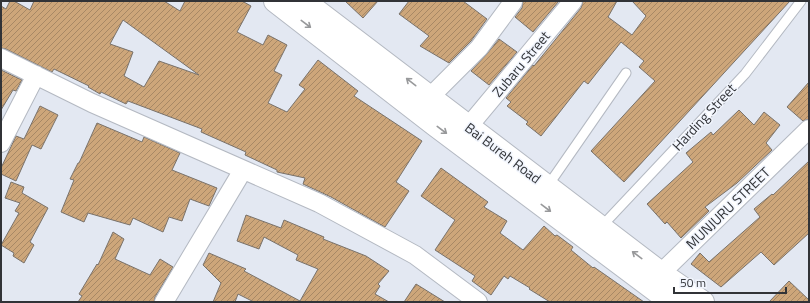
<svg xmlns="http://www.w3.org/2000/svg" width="810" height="303" font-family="'Titillium Web',sans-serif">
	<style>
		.building { fill: url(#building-hatch); stroke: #79726b; fill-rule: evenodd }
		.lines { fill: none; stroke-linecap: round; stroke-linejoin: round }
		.lane-casing { stroke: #b4b9c2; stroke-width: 11 }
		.street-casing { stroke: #b4b9c2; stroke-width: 20 }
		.highway-casing { stroke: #b4b9c2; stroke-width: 24 }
		.lane { stroke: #fff; stroke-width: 9 }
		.street { stroke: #fff; stroke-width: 18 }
		.highway { stroke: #fff; stroke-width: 22 }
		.oneway { stroke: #98999b }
		.labels { text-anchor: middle; stroke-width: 3; stroke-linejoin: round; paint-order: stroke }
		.street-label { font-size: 14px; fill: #313337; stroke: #f1f5fd }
	</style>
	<defs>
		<pattern id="building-hatch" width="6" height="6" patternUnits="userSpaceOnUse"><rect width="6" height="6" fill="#cda67a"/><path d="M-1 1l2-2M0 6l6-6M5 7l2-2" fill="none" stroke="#a78865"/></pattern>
	</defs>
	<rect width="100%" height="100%" fill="#e3e8f2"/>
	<path class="building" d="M10,1H14L30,10L34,1H164L180,11L185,1H242L251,6L237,32L263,45L268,35L287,45L274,71L282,75L268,103L287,112L305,89L299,85L318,60L358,91L354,96L422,141L396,182L409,191L385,227L331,197L303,184L305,178L277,172V170L245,155L246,152L201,132L202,129L128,101L126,104L101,92L100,94L88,87L89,86L54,69L52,72L6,49L1,48V6L6,9ZM123,20L199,75L159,61L144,87L124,76L133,52L110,44Z
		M345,1H378L363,18Z
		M409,1H463L487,19L471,41L449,63L420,46L429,36L399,14Z
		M523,1H559L533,32L515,17L522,8Z
		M583,1H617L608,17L632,35L646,16L632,1H790L624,182L591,151L655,81L639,67L644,61L621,42L588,84L584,81L541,136L526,124L528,122L507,106L511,102L506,98L533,65L534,66L581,8Z
		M499,39L517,52L489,85L471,71L486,55Z
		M1,70L22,80L16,91L13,90L1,110Z
		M809,82V119L803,121L787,107Z
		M40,106L58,115L41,149L32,145L16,181L1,174V168L16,136L24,139Z
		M739,110L754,125L764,112L780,125L766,143L772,150L737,183L705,207L709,211L681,238L667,222L665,224L647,204L693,162L686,153L711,132L713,135Z
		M97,123L142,142L144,137L180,153L172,170L217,188L209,206L190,199L182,221L169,217L163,232L133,218L130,225L88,213L84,222L61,212L74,180L70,179L78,163H79Z
		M809,161V233L774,265L761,252L721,287L691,264L700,253L709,262L760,217L754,209L772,194L773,195Z
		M441,168L488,202L484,207L507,221L500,233L523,250L544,226L555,236L557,235L573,247L571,250L593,268L594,267L644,302H550L529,289L530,288L510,276L508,279L504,276L491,295L472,281L475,276L435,250L455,220L421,196Z
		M11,182L24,187L22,193L48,208L30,242L34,245L24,263L13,256L14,253L1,245L19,213L15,211L20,203L5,198Z
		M246,215L281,228L284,220L324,237L323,239L366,256L389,271L378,284L380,286L375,294L389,302H254L238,294L235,302H213L221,283L203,265L209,253L246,269L244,271L300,301L318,269L296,260L298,255L264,237L259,249L237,241Z
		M113,232L124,239L115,259L150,275L160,259L173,267L155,297L154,302H78L82,296L79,294L97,264L98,265Z
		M789,281L809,300V302H769Z
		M416,284L445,302H404Z"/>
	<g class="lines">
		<g class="lane-casing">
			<path id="lane" d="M547,187L626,73
				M601,227L745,74L801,1"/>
		</g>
		<g class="street-casing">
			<path id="street" d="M1,58L92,103L319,203L415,255L478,302
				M430,97L479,48L513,2
				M468,127L573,1
				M1,143L36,75
				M651,280L661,273L809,129
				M164,302L243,170"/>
		</g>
		<g class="highway-casing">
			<path id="highway" d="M275,1L435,125L671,302
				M304,1L661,273L703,302"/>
		</g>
		<use href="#lane" class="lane"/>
		<use href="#street" class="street"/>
		<use href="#highway" class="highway"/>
	</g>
	<defs><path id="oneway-shaft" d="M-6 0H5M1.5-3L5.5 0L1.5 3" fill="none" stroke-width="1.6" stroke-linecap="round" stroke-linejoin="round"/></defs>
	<g class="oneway">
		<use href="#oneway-shaft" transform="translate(306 24) rotate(37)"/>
		<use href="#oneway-shaft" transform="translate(411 82) rotate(-142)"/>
		<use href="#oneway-shaft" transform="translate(442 130) rotate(37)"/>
		<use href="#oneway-shaft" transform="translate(546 208) rotate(37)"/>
		<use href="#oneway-shaft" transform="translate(637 255) rotate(-143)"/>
	</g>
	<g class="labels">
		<g class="street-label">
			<text transform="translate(521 64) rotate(-50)" y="5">Zubaru Street</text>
			<text transform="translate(704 117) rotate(-47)" y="5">Harding Street</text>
			<text transform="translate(503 153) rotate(37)" y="5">Bai Bureh Road</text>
			<text transform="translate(728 208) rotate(-44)" y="5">MUNJURU STREET</text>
		</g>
	</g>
	<rect width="810" height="303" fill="none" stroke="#313337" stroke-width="4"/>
	<path d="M674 287v6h112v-6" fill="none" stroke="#313337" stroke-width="2"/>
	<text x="680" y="287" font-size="12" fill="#313337" stroke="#f1f5fd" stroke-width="3" paint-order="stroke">50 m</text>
</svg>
